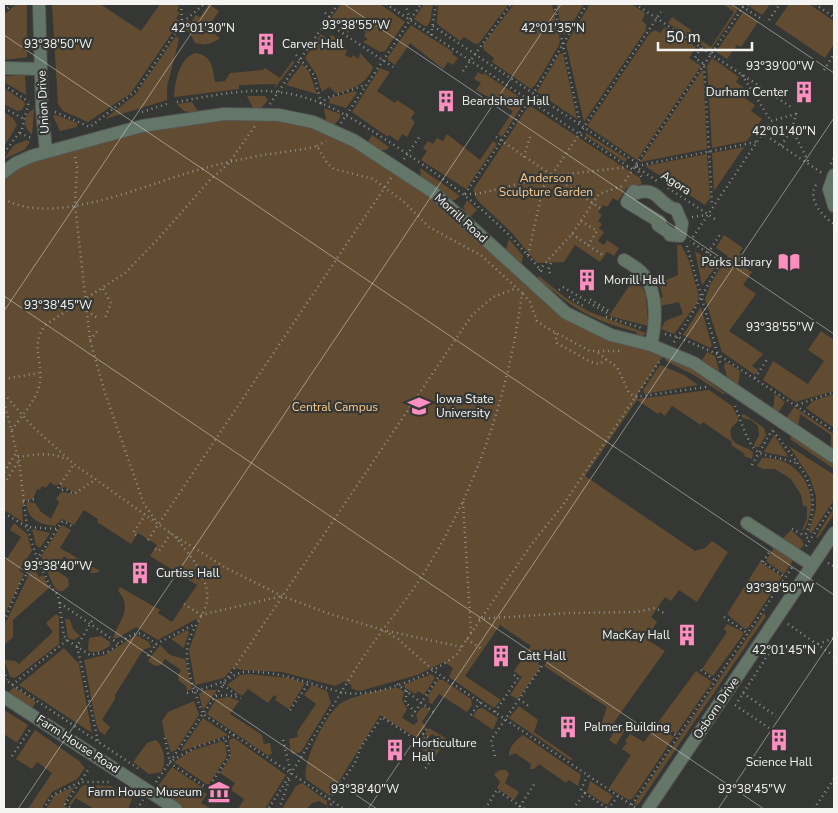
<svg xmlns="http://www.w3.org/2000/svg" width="838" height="813" font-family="'Nunito Sans',sans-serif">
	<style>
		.green { fill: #624c31 }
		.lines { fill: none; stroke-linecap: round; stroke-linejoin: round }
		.minor-casing { stroke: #545553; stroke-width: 14 }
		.path { stroke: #90928f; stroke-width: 2.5; stroke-dasharray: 1 4; stroke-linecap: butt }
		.minor { stroke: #647668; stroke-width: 12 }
		.ticks { fill: none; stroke: #f4f5f3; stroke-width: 1; stroke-opacity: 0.45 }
		.labels { text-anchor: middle; stroke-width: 4.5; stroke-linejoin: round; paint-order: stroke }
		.poi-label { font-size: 12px; fill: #f4f5f3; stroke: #353734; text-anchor: start }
		.street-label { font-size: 12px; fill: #f4f5f3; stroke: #353734 }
		.park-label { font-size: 12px; fill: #fccb8d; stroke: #353734 }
		.ticks-label { font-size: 12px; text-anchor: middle; fill: #f4f5f3; stroke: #353734; stroke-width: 4.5; stroke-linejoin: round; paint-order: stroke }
	</style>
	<rect width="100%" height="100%" fill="#353734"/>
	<path class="green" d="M16,4H27V57L4,60V15Z
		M52,4H100L141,31L160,4H176L179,7L177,11L180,13L176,18L180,21L131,93L88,122L63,111L58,104Z
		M209,4L219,11L207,29L220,38C213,44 204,46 195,43L190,33L182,27L187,20L191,22L196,15L200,17Z
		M341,4H380L405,22L385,51L380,52L363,42L368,39L364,36L366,32L359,28L356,30L352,27L348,33L345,30L346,28L331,18Z
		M424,4H433L430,22L426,27L414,19Z
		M438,4H509L479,43L475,44L464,37L460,41L437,24Z
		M514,4H552L560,40L559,45L536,84L531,89L492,62L494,58L484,50L483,45Z
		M556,4H584L565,35L563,34Z
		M590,4H631L645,13L642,21L646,24V30L584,122L566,44Z
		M723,4H730L737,8V11L710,51L668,23L672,17L691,30L690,33L711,47L734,12Z
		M756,4H770L762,15L749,6Z
		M789,4H809L834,21V44L825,58L775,24Z
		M743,12L758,22L741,47L737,45L727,59L716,52Z
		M411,25L453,52L452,54L458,58L453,65L448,62L443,69L410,43L395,65L388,60V57Z
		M665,27L696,47L689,58L701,66L637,160L587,126L650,33L655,30L660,33Z
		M321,34L328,39L331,35L345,42L342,47L347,51L345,55L351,58L353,55L359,59L360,53L373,67C368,83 352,90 336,93L329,87L322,92L316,74L305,58Z
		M176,36L179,39L167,87V100L105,119L136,94Z
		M195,53C212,55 213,68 215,82L225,81L230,73L263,70L265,68L280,78L293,60L294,63L274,89L276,84L239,85V89L174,97C175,82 179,58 195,53Z
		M563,53L577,119L537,92L559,54Z
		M712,58L739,77L736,82L747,90L743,97L755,105L751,111L762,119L747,141L712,148L707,66Z
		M302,64L309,72L317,94L286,85Z
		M380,68L390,72L377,91L395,103L397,100L415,112L411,118L415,122L407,137L402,134L398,141L389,135L388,137L352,112Z
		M703,69L707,149L640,162Z
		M478,72L483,75L484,73L525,101L502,137L498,134L513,111L476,90L481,83L474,79Z
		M25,75L26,95L4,82V76Z
		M4,88L23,101L25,104L22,110L17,111L4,104Z
		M355,91L357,93L346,108L329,103L330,98Z
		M247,96H265L268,100L261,108H253Z
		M192,102L200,114L184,111L177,104Z
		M529,105L640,178L644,191L637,193L627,187L618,201L613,198L607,207L603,205L598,212L602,215L598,221L602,224L599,228L604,232L598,241L604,245L607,240L619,248L614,256L607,252L600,262L575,245L564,262L537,263L512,233L477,200L473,190Z
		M324,108L340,114V118L334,125L326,121Z
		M34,109L32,135C23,127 22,115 34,109Z
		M4,112L13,118L17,125L4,147Z
		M56,115L77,123V127L60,131L53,116Z
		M306,119L405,174L566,313L663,356L636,397L637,399L709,390L732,406L739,420L731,428C728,446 742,444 753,452L752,459L744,456L745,454L731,445L732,442L703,422L701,425L672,406L665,416L660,412L658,414L637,400L585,476L695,551L705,548L712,541L728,552L697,602L679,590L671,601L665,597L651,617L657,622L646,639L665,651L614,722L625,730L616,745L609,740L614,732L599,730L607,707L544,666L548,660L543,656L538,664L541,666L518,699L510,695L522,677L514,671L531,646L500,625L465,676L501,700L494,708L449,677L453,668L444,662L417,675L360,691L352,689L351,685L345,681L335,686L282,672L241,670L233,667L224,678L195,685L189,650L199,622L196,619L158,640L136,627L118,638H113C118,622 134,608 118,591L120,587L160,610L158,613L172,622L197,585L150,556L157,545L138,533L131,544L97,522L98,519L84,510L74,525L62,519L55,526C40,525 27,519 26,502L35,503L41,512L51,519L59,502L56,499L61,492L76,494L65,487L60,489L61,486L58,484L56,486L50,482L46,488L42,486L40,490L37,489L33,499L26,500L22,507L23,522L4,510V172L9,167L175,121Z
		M586,133L627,159L625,162L586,136Z
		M447,134L480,160L493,141L497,144L466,189L421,160L427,151L423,148L428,141L433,144L437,138L443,141Z
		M372,135L389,147L386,150H379L367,143Z
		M27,140L30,142L24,150L4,159L14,145Z
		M744,147L714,191L712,153Z
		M707,154L710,198L705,205L645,166Z
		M420,168L460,196L455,200H450L421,178Z
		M467,200L477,210L469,218L463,208Z
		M724,235L743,248L739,253L746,258L741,265L752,272L743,285L756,294L729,331L763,354L752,366L758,370L755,375L722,352L705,299L711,283L728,256L716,248Z
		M509,239L523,256L521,268L505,253Z
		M677,245H681L688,258L699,296L697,303L674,334L661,329L665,321L683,314L679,302L660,306L656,300L663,297L659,283L678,275Z
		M695,251L717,265L702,285Z
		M539,276L567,299L590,312L646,333L641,338L636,337L637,332C604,324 577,312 552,290L548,294L534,281Z
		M635,277L646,294L648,326L609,316Z
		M701,307L712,346L710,348L683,335Z
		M821,331L834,340V391L795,402L763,380L773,361L808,384L824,361L808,350Z
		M707,352L715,356L720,374L701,362Z
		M665,357L690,368L726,394H723L694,375L666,361Z
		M726,362L740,371L738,387L728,380L724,366Z
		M660,365L684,375L698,385L644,394L643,390Z
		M775,394L785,402L778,413L773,410Z
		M834,394V428L806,408L813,401Z
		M794,407L834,434V451L831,449V435L800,414L798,427L786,419Z
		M744,414L764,428L766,435L759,447H755L754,444L759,436L758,426L751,420L743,418L741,415Z
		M774,435L788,456V457L764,452Z
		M792,436L834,465V469L790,439Z
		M789,446L834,475V500L811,534L809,531L816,509V496L810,478Z
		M762,458C802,456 823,497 804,530H802L807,518V506H803L801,495L791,479L775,469H763L757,466Z
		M834,508V514L818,538L816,537Z
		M14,523L27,534L32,551L19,570L24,574L4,616V563L21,537L10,530Z
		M62,525L71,530L60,548L100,571C89,579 74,562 64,556L55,570L68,578L69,586L63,591H58L53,585L41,556Z
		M32,529L50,533L40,548L36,545Z
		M791,530L802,540L804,545L800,549L782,539Z
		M775,546L794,559L784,574L766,561Z
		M760,562L782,577L748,628L745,629L727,614Z
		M33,566L39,577L43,575L49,588L13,620V637L4,645V626Z
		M764,613L766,616L638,805L634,804Z
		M56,614L59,616V644L15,678L10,677L4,660L15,661L19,664L53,632L46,623Z
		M65,619L70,620L73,629L80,636L74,640L68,638Z
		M727,624L743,632V635L713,676L702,669L727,632L724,629Z
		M187,630L189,632L184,648L171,639Z
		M136,635L149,642L151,647L143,650L115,695V699L102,720L110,727L105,735L99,731L96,723L84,660L105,655Z
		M101,636L110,642V646L99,652H91L88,650L89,638Z
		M160,645L170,655L185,659L192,689L187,691L186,686L179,681L178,675L181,670L165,659L161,665L155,666L148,661Z
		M64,648L79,664L92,733L19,685Z
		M696,671L712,682L676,734L659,721Z
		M248,674L289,678L305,683L289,709L275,700L277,697L274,695L268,703L248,689L242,696L227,685L240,675Z
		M432,674L435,678L424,695L418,691L415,694L404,687L405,684Z
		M438,680H443L471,699L472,705L467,712L439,694L432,704L428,702L430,699L427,697Z
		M312,685L327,691L331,703L301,752L294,754L291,753L289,739L298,737L297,732L316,704L304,695Z
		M14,687L36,702L32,709L8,693Z
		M398,688L404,692L402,700L407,709L402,718L414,725L418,721L416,715L421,708L425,707L430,710L422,722L426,726L417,738L380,715L330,796L306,779C302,761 326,714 341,703C352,696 386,688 398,688Z
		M204,690H217L203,710L199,694Z
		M229,697L239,701L230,714L262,735L264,744L270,743L272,754L267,755L207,714L216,699Z
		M194,701L199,715L176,750L171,752L166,737L165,738L162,721L168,712Z
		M519,706L538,720L534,732L573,759L570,760L509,718Z
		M482,708L498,718L493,730L473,716L478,709Z
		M4,710L28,725L17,743L4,734Z
		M203,718L228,735L182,751L181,750Z
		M656,725L674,737L633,798L629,800L609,788L631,755L622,749L627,743L625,741L630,734L644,742Z
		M429,728L447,739L435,757L434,748L440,739L432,734L429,737L425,734Z
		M35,730L79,761L85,768L77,779L52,792L41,809H28L52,773L37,762L32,769L16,759Z
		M523,735L581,775L578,786L569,780L566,783L539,764L534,769H530L531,764L515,753L509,756C509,746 516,740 523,735Z
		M424,736L428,739L425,742L429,745L431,755L418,747Z
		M234,738L286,775L265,809H238L244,799L231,790L235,783L220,773L231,756L229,740Z
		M156,740C164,747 167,763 161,772L149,774L133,762L147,743Z
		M222,741L225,744L227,756L209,784H206L174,762L191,751Z
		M172,767L203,788L202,791L207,794L201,803L211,809H184L158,792V786Z
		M500,770H506L509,774L505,783L519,792L514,800L497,788L500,782L494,774Z
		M590,781L613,796L608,804H605L587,792Z
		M302,783L327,801V806L319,801L312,803L307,809H282L296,786Z
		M85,785L111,786L132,799L128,809H94L76,798L71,805L69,804L82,786Z
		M74,787L63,805L69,809H46L55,795Z"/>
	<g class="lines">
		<g class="minor-casing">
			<path id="minor" d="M39,4L42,108L46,152
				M4,68L41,69
				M4,172L16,163L32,156L142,126L224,114L279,115L313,122L355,141L433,192L566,313L611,335L651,345L694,363L834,457
				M834,175L829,189L834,206
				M634,191L637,193C659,186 660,207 676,209L682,223L680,236L670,235L671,234L658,225L660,222L627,202Z
				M624,260C631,264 639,269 644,275C658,292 656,325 651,345
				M747,523L812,565
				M4,697L176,809
				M648,809L834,533"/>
		</g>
		<path class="path" d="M181,4L182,22
			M222,4L223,5
			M386,4L633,170
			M405,4L410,19
			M554,4L580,123
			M635,4L791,107
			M738,4L760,18
			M815,4L834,17
			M4,12L12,4
			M325,13L330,17
			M769,20L780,4
			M326,22L393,67
			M433,26L637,163
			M431,35L436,4
			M701,48L695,58L704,64L712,206
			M296,55L314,75L321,103L327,98L365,85
			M824,70L834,54
			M463,71L511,4
			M742,75L771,121
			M4,85L29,102
			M177,102C209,96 246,88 278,92C323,97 358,122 394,145C454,185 497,217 543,273
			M270,104L338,4
			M4,108L24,119
			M55,112L90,127L137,90L182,23L204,4
			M142,112L167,104
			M341,123L421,4
			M792,129L809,163
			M20,133L31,138
			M762,133L822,173
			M496,137L600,208
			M317,146L326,141
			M4,153L22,129L29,101
			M75,157L77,167L75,204L90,340L105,393L144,504L157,522
			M524,157L530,137
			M404,159L420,136
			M831,164L834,158
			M635,166L657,181
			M637,166L756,142
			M636,167L643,180
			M625,181L743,7L750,4
			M816,185C807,199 822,216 834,224
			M668,188L715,219
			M465,194L529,101L587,4
			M465,194H477L551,176L628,167
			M4,199C56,229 154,180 209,167C224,163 238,160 253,157C275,152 296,152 317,146L327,163L334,169L373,179L404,202L429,227L482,256L522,293C510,388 479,482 430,563C410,598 382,628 360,662C329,711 300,761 268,809
			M692,217L707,215
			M581,221L597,231L588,245
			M572,234L604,256
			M693,237L771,121L796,114L792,129L781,146
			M687,246L721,366
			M708,253L721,233
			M528,255L543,188L661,12
			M539,270L572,234L599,194L622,186
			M550,273L548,270L551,263L550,260
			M103,289L111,303L105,318
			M559,290L563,287L607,313L609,311L588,298
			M523,294L530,302L537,321L547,328L590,351H622
			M569,297L585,307
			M87,311L99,319
			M606,317L642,328
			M555,333L557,343L591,362L599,364L607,359
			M665,334L678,337L717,354L834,431
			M90,340L98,330
			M674,342C692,316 705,289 721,262L690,241
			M598,353L617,367L629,393L636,397L706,387
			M755,378L768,358
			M4,379L39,373
			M4,394L33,427L74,464L172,534L226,568L282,596L330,614L383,630L398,639L434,671L636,808
			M4,402L19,461L27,527L37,558L50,586L58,595L64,636L67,640L90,655L108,652L119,644
			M797,405L834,392
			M735,406C740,418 748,446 758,452C763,456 787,459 796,463
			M12,430C22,415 37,400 40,382C43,358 30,349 45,325L125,273L158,239L209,181L229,163L255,126
			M773,431C800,467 826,489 805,536L810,540
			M18,457C33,455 53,451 67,460
			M752,465L772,430
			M4,472L16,453
			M4,484L18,462
			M58,488L74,464
			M62,490L66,489L74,494L96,479
			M23,502L35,499
			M463,502L471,633
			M4,513L27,527L57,529
			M792,529L805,536
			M136,535L133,533L145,515
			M175,537C189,553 213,582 206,605C201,621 188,633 187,651C186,671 196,695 203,714L344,809
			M148,540L391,178
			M806,546L834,504
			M155,549L159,551L171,533
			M761,561L785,577
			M763,562L770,551
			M828,563L834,566
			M60,603L119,644C136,630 139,630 156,644L193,625
			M184,604L201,615L282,596
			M724,617L747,633
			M479,619L569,613L637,612L655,608L664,613
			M4,621L20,584L62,522L64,521L73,527
			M92,621L77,646L98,741
			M788,624L834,656
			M387,631L462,647
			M467,639L483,650
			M818,644L834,638
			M148,656L156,644
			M4,670L7,680
			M701,670L715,680
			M228,677L472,315L493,297L517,288
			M4,679L139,769
			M397,684L435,713
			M12,685L67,640
			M223,685L238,696
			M407,691L405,702L415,712
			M187,693C200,690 212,686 224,681C231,678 236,673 244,672C279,670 308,684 341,692C373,700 433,675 457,654L531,545L563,505L659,362
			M743,693L776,716
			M216,696L228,695L241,698
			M519,699L531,708
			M738,701L769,653
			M735,705L769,728
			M290,710L310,681
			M495,712L518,678L512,673
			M471,715L480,702
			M412,716L440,675
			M658,723L677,736
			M423,734L431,739L433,757L425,769
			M165,738L170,763L204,786
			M283,740L291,773
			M12,756L31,728
			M495,756L491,740L544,663
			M173,760L196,747L234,735
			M156,782L225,682
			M210,785L230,755L225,738
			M585,793L608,809
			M329,799L355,763L361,747L382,717L418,741L428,727
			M519,806L525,809
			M70,807L65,804L80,782H112
			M43,809L53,795L80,782L90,767
			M137,809L143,800
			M279,809L290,778
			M328,809L333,801
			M485,809L497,790L520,806L535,783
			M573,809L585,793L581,790L587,776
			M608,809L618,796
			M629,809L793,566
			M814,809L834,779"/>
		<use href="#minor" class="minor"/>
	</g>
	<path class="ticks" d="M344,4L834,334M731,4L834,73M4,35L834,595M4,296L764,809M4,311L211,4M4,557L377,809M18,809L561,4M368,809L834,118M718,809L834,637"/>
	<defs>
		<g id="building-bare" transform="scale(1.725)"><path d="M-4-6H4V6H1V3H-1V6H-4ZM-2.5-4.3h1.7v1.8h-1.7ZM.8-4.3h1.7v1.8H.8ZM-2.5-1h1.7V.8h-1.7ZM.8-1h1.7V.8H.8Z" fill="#fd8ec0" stroke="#353734" stroke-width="2.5" paint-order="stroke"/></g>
		<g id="library-bare" transform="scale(1.725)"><path d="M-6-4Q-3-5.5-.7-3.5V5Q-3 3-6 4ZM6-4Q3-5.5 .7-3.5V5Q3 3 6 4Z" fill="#fd8ec0" stroke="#353734" stroke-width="2.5" paint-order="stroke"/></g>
		<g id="university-bare" transform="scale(1.725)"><path d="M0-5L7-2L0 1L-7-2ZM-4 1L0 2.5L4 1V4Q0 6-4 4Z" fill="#fd8ec0" stroke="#353734" stroke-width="2.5" paint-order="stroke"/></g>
		<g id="museum-bare" transform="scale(1.725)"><path d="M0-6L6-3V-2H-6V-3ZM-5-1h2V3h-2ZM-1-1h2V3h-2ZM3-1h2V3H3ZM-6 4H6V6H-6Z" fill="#fd8ec0" stroke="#353734" stroke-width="2.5" paint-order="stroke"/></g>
	</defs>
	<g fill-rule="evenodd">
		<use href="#building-bare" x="266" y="44"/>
		<use href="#building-bare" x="804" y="92"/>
		<use href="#building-bare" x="446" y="101"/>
		<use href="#library-bare" x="789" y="262"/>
		<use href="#building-bare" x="587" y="280"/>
		<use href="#university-bare" x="419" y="406"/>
		<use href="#building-bare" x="140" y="573"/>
		<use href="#building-bare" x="687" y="635"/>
		<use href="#building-bare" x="501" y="656"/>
		<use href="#building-bare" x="568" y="727"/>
		<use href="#building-bare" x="779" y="740"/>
		<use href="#building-bare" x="395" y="750"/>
		<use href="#museum-bare" x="219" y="792"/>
	</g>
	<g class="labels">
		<g class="poi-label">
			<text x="282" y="48">Carver Hall</text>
			<text x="788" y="96" text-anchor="end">Durham Center</text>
			<text x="462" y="105">Beardshear Hall</text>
			<text x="772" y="266" text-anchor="end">Parks Library</text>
			<text x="604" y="284">Morrill Hall</text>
			<text x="436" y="403">Iowa State<tspan x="436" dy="14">University</tspan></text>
			<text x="156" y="577">Curtiss Hall</text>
			<text x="670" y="639" text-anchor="end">MacKay Hall</text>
			<text x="518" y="660">Catt Hall</text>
			<text x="584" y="731">Palmer Building</text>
			<text x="412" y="747">Horticulture<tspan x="412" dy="14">Hall</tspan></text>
			<text x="779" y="766" text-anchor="middle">Science Hall</text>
			<text x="202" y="796" text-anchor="end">Farm House Museum</text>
		</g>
		<g class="street-label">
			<text transform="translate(43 102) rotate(-93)" y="4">Union Drive</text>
			<text transform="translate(676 183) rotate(33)" y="4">Agora</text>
			<text transform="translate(461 218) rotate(42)" y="4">Morrill Road</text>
			<text transform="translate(716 708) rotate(-56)" y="4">Osborn Drive</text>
			<text transform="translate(78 744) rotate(33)" y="4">Farm House Road</text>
		</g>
		<g class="park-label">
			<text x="546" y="182">Anderson<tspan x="546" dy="14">Sculpture Garden</tspan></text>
			<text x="335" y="411">Central Campus</text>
		</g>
	</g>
	<g class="ticks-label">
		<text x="356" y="29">93°38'55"W</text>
		<text x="203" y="32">42°01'30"N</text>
		<text x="553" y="32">42°01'35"N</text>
		<text x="58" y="48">93°38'50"W</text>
		<text x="780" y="70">93°39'00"W</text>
		<text x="784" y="135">42°01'40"N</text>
		<text x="58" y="309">93°38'45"W</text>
		<text x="780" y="331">93°38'55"W</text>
		<text x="58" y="570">93°38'40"W</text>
		<text x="780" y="592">93°38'50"W</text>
		<text x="784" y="654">42°01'45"N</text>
		<text x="365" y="793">93°38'40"W</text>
		<text x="752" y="793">93°38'45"W</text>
	</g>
	<rect width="838" height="813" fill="none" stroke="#f4f5f3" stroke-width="10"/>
	<path d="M658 42v8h94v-8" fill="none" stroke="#f4f5f3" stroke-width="2.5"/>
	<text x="666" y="42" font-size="15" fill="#f4f5f3" stroke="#353734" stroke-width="4" paint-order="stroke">50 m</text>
</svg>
